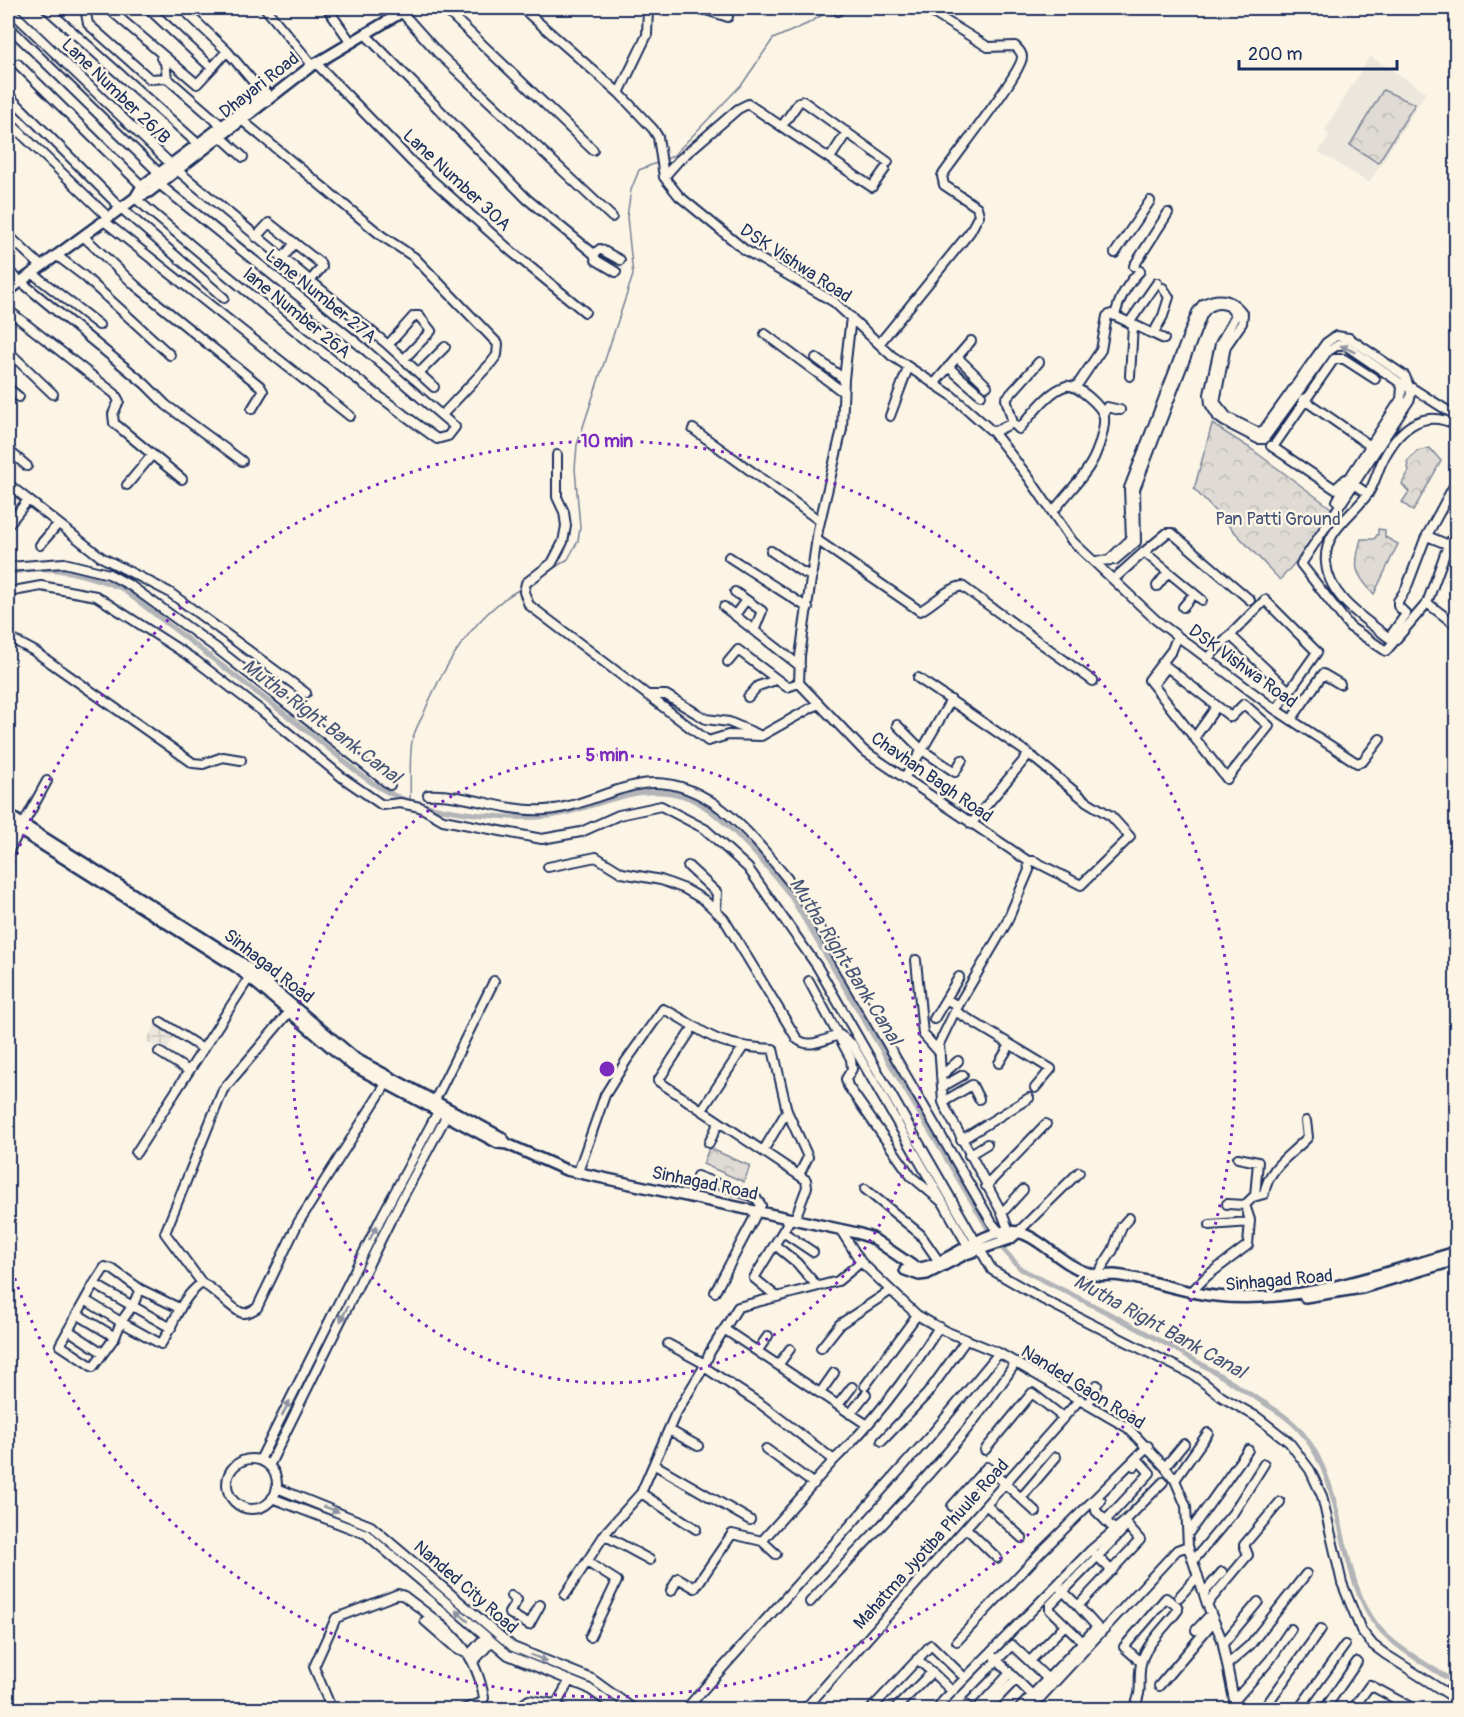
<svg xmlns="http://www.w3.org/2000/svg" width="1464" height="1717" font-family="Pangolin,sans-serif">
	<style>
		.built { fill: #ece7dc }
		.industrial { fill: url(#industrial-grid) }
		.park { fill: url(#park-crowns); stroke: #7d8599; stroke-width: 1.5 }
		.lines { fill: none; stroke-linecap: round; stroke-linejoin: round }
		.stream { stroke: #767f94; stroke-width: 1.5 }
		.canal { stroke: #b2b4b8; stroke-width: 5 }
		.minor-casing { stroke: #1b2f5e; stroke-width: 12 }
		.major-casing { stroke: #1b2f5e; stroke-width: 14 }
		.minor { stroke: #fcf5e5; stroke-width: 8 }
		.major { stroke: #fcf5e5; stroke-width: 9 }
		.oneway { fill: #8c92a2 }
		.ring { fill: none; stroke: #7b2cbf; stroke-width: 3; stroke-dasharray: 3 6 }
		.labels { text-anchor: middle; stroke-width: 5; stroke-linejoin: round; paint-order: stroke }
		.street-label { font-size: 18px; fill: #1b2f5e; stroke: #fcf5e5 }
		.park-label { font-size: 18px; fill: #425176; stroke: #fcf5e5 }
		.water-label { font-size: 20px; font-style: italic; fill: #485779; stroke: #fcf5e5 }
		.centre { fill: #7b2cbf; stroke: #fcf5e5; stroke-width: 3 }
		.ring-label { font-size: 18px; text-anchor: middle; font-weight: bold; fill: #7b2cbf; stroke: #fcf5e5; stroke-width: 5; stroke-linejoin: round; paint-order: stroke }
	</style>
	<defs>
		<pattern id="industrial-grid" width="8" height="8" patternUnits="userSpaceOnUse" patternTransform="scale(1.5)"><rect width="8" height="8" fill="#ece7dc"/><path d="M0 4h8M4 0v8" fill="none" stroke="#cac6bf"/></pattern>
		<pattern id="park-crowns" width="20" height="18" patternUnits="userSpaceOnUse" patternTransform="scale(1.5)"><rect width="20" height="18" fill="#dfdbd4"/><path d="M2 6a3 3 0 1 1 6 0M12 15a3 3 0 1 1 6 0" fill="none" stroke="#bfbcb8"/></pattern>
	</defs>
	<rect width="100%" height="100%" fill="#fcf5e5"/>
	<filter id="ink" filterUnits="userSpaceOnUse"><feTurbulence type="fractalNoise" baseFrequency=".0167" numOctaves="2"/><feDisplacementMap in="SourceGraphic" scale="12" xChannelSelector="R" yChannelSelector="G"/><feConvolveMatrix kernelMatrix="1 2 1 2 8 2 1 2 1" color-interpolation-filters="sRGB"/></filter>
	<g filter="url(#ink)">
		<path class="built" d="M1370,56L1426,92L1369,183L1319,152L1329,135L1324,131Z"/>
		<path class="industrial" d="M159,1019L176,1031L166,1053L146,1041Z"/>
		<path class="park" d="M1383,90L1415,104L1378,163L1350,145Z
			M1212,424L1250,448L1338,513L1280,580L1194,489Z
			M1430,448L1441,461L1413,511L1402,502L1409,492L1402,484L1409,471L1407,462L1417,451Z
			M1378,529L1385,530V537L1398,544L1374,594C1354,573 1353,567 1361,539H1374L1378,534Z
			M709,1148L750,1166L744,1182L703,1164Z"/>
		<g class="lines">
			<path class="stream" d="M664,160L673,156L743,83L773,39L807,24L834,8
				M540,577L568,559L578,541L580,527L575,469L577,445L633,275L627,217L631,190L639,170L659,162
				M410,800C411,780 409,761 412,741C414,732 419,723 423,715C443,667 474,615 520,589"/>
			<path class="canal" d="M8,574C47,562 84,574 121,588C184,637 248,686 312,735C336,753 368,785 396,796C433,812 522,823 561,814C603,805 645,780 689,798C722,812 767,866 790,895L994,1239L1021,1269C1097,1307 1174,1345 1245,1391C1265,1404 1288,1415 1303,1434C1348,1490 1336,1576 1379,1628C1396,1649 1434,1668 1456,1684"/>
			<g class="minor-casing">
				<path id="minor" d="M8,8L177,170L388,345L434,387
					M46,8L198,144
					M85,8L88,24L150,79L167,78L222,126
					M108,8L197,84L212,68L148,8
					M182,8L227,51L267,98
					M265,8L309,61
					M327,8L348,38
					M398,8L438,53L612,217
					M444,8L593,150
					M522,8L619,93L653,129L658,137L664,177L679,196L745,250L834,302L892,356L951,395L993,432L1029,478L1072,541L1156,620L1276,710L1357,763L1363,761L1380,739
					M700,8L728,17
					M838,11L840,8
					M8,26L159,173
					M365,34L527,199L594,254L596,260L616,272
					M161,58L165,62L167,78
					M316,63L413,163L512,252L585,312
					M18,64L142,186
					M212,68L227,51
					M619,93L647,35L648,8
					M8,95L121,208L224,298
					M238,117L382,236L414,257L498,344L497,355L491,363L442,415
					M8,121L108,217
					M782,126L799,102L803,101L888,162
					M220,136L243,157
					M830,158L847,132
					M664,177L679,160L738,109L748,104L872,187L885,169
					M135,198C233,281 332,363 437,439L448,436L455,427L357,343L159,184
					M104,221L350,416
					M8,235L41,266
					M83,236L136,286L260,386L263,391L252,409
					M256,237L269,223L320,263L322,267L310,281
					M1115,253L1150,201
					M594,254L600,249L620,260
					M56,255L84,276L170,355
					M282,259L295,243
					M1134,266L1168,213
					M8,271L145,384L166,405L242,461
					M32,273L99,325
					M8,310L115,394L119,401L113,414L114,423L182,479
					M1115,316C1119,298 1127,284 1140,271
					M851,317L844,379L842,429L818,530L800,656L799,683L863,750L1028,861L1029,870L1006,924L955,1011L939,1044L943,1102L946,1109L1002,1213L1009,1231
					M1129,323L1157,283
					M765,334L843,392
					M1153,334L1163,316L1169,297L1163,288
					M879,344L970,232L979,215L977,207L944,185L942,176C955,156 1022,73 1022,57C1022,52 1018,49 1015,46L988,47L925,8
					M388,345L414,316H419L431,331L404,359
					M8,351L53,394
					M957,357L987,386
					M816,358L844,379
					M948,367L981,395
					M419,373L445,347
					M1130,376L1133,325
					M934,384L971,341
					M1409,386L1456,416
					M1076,387L1101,350L1107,316L1111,314L1164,339
					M8,388L19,397
					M1303,399L1372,447
					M1104,414L1107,407L1120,410
					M890,416L908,368
					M1013,423L1006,399L1039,362
					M1456,425C1421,407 1397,431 1382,462C1377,472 1374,486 1367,495C1351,517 1323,532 1326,563C1329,598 1364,618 1389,638L1406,614L1398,606V601L1406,589L1425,539L1456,482
					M693,429L820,521
					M993,432L1013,423L1019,429C1031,416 1048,391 1066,386C1077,384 1102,406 1104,417C1105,426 1100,444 1096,453C1088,474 1066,494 1053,512
					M1264,439L1327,352L1338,345H1345L1399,382L1402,387
					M1271,446L1335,489L1346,479L1368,494
					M1273,447L1334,359H1344L1375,379
					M8,450L27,466
					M557,455V497L564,512L566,526L563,542L552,563L526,583L524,592L529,605L708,741L728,735L761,736L818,704
					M8,484L101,557L169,592L306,693
					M127,485L152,455
					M1337,501L1348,480L1401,399L1402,387
					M8,525L28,500
					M1427,536L1449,545
					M817,540L920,611C935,603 946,589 962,586L1093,681
					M40,545L58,524
					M771,551L802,572L812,576
					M1144,552L1167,533H1172L1250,600
					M729,557L808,608
					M1110,559L1131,539L1129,488L1197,312L1203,304C1219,296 1232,298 1243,314L1242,323L1226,346L1215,402L1227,417L1257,432L1263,431L1326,343L1336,336L1349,338L1405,376L1411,392L1410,399L1301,564L1350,627L1386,651L1427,603L1447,548L1456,532
					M1095,561L1115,560L1136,542L1135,489L1202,315C1209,304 1217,302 1229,306L1236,315L1220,344L1209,394L1210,404L1218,417L1225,422L1258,439H1264
					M8,567L64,563L109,574L131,586L215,647L390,785
					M1114,579L1144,552L1202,600
					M1157,586L1168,572
					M8,592L41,586L96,596L195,660L263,712L343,778L382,805L400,803L420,807L443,820L542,839L581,832L619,815L661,806L705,829L748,868L817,966L992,1270L1044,1300L1195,1376L1222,1397L1257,1417L1289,1442L1310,1470L1322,1496L1342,1583L1361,1630L1373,1645L1385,1654L1456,1699
					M735,592L762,611L754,631
					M1427,603L1456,625
					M724,607L800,666
					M1183,607L1194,594
					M735,615L746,600
					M1230,635L1289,691
					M8,637L34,651L193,763L203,764L223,757L241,760
					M1207,659L1265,600L1317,652L1276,710
					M728,662L738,650L787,687L799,683
					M918,678L1029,754
					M1153,685L1167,667L1231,717L1244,704L1269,726L1227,779L1149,680L1172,650L1177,637
					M647,695H666L706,719L729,722L757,734
					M748,697L758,686L776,680
					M1291,720L1323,674L1340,684
					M897,725L922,750L951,700
					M1195,737L1217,706
					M904,778L922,750L955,772L962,760
					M428,795C467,793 505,813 545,810C579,808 609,789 642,784C712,774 761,848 800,894L992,1223L1002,1235
					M971,824L1029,754L1086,801L1111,816L1130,837L1081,885L1034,861H1028
					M8,852L47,781
					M688,866L717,893L716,910
					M548,867L596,857L622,873L661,880L685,889L704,900L724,919L797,1039C810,1050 826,1038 840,1035L852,1044L971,1251
					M916,960L923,1034L940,1053
					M809,981L851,1059L852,1069L846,1079L848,1086L911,1176L942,1202
					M958,1006L946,999L959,977
					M955,1011L1051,1069L1035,1088
					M934,1019L946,999
					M161,1022L203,1049
					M690,1032L658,1081L806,1180L807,1187L795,1219
					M159,1052L189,1071
					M999,1063L1010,1045
					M941,1076L958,1061
					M942,1087L963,1075
					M434,1102L494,981
					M943,1102L972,1085L979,1099
					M702,1110L744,1046
					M787,1111L808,1157L799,1175
					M961,1140L1029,1098
					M709,1143L719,1122
					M136,1153L249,978
					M969,1155L987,1144
					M1238,1158L1258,1162L1255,1196
					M578,1172L605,1095L626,1061L663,1009C682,1017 698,1031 717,1039C734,1046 754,1048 773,1049L787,1111L763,1151
					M697,1176L756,1198L761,1205L715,1292
					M986,1186L1046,1124
					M865,1189L920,1234L942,1266
					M1227,1204L1245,1205
					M1002,1213L1023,1190
					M1210,1225L1250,1222
					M840,1229L861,1262L917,1315L945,1331L999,1353L1128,1428L1165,1467L1175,1480L1186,1506L1188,1546L1207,1604L1222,1640L1236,1710
					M783,1232L813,1252
					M1017,1233L1079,1172
					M775,1245L797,1263L817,1286
					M1097,1275L1113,1250L1122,1226L1129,1218
					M202,1283L165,1233L223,1090L290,1011
					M94,1284L105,1267L112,1269L140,1289
					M1191,1292L1207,1276L1248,1245L1250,1220L1245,1205L1253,1197L1264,1194C1269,1166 1290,1156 1308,1137L1306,1121
					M777,1297L754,1278L791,1218
					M85,1300L121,1322L133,1305L140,1289L179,1308
					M77,1314L115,1337
					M171,1328L94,1284L60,1345L93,1367L115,1337L121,1322L161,1344C175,1323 180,1298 202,1283C215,1289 233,1311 243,1313C248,1314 253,1310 257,1308L298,1223L386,1084
					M724,1329L866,1424
					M68,1330L103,1353
					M668,1344L705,1364
					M821,1348L840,1324L890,1291
					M758,1350L768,1336
					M779,1364L790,1349
					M704,1367L762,1405L834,1460C875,1421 909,1375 939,1327
					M865,1386L917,1315
					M820,1393L834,1373
					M1088,1404L1097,1385
					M838,1405L852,1387
					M850,1414L866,1394
					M669,1430L698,1446
					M882,1441L927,1394L966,1340
					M766,1449L814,1484
					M985,1450L1032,1393L1064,1418
					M227 1484a25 25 0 1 1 50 0a25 25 0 1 1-50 0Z
					M260,1460L382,1216L441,1106
					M655,1465L750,1520
					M269,1466L390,1221L449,1111
					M1165,1467L1184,1444
					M1175,1480L1208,1433
					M277,1488L371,1526L513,1647L592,1679L635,1710
					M641,1493L696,1529
					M272,1498L366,1534L508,1655L588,1688L619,1710
					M1021,1498L1056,1457
					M1101,1501L1096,1507V1511L1114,1529
					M986,1505L1022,1538
					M952,1506L987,1467L1036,1512
					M1106,1520L1150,1473L1140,1462L1134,1466
					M1124,1522L1163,1482
					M966,1528L997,1558
					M1188,1534L1248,1450
					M604,1535L650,1560
					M776,1554L762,1541L834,1460
					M1096,1555L1112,1571
					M1193,1561L1233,1513L1264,1464
					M587,1562L617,1581L590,1637
					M1060,1588L1078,1606
					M671,1591L678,1578L695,1588L732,1534L762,1541
					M1204,1593L1222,1572
					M565,1595L607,1531L641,1493L675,1415L704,1367L710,1352L738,1307L838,1281L861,1262
					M511,1596L517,1600L509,1613L529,1625L540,1605
					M1179,1597L1198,1576
					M810,1602C881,1524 958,1451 1016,1362
					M1207,1604L1248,1555L1244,1545L1280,1502
					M425,1621L458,1650L466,1653
					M1196,1630L1211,1614
					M957,1641L1041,1552L1148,1446
					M1083,1642L1050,1610V1605L1128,1525
					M1223,1644L1258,1602
					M470,1654L485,1637
					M995,1658L1032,1695
					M917,1659L932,1672
					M474,1661L491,1642
					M1030,1661L1065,1625
					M1227,1665L1250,1645L1306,1574
					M1159,1686L1214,1621
					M959,1698L971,1710
					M1234,1701L1270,1660L1291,1629
					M332,1710L314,1667L336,1618L398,1594L404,1596C444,1627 475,1644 484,1698L481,1703L462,1710
					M406,1710H411
					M515,1710L529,1700L555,1704L565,1710
					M553,1710L570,1680
					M685,1710L931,1435L999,1353
					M804,1710L1080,1399
					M870,1710L931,1645L965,1678
					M894,1710L932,1672L952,1691
					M937,1710L943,1701L1091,1550L1124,1522L1140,1540L1078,1606L1097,1627L1018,1710
					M948,1710L1012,1645L1048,1679
					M976,1710L1010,1673
					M986,1710L1016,1679
					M1029,1710L1177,1550L1188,1546
					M1133,1710C1145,1689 1136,1679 1142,1660C1148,1642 1167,1625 1178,1610L1177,1606L1166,1598L1124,1647L1141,1662
					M1263,1710L1321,1629
					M1298,1710L1345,1645
					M1324,1710L1357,1662
					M1352,1710L1370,1685L1416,1710"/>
			</g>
			<g class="major-casing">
				<path id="major" d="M135,198L142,186L266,93
					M8,291L135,198L149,192L310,67L409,8
					M8,815L242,963L356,1059L501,1137L507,1144
					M8,823L238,968L352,1065L498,1143L507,1144L566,1170L857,1233L872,1238L916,1268C940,1269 980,1232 1008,1231C1038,1230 1061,1269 1096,1275C1102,1276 1108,1275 1114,1275C1148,1278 1182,1293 1216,1296C1298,1305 1379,1274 1456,1252
					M905,1270L919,1275L927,1274L966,1254L1010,1239L1017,1233
					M1305,1297L1362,1288L1456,1260"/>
			</g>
			<use href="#minor" class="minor"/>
			<use href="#major" class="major"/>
		</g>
		<defs><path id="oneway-solid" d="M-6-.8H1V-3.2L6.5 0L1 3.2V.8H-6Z" transform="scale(1.5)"/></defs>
		<g class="oneway">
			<use href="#oneway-solid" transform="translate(1348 349) rotate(-155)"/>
			<use href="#oneway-solid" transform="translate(373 1233) rotate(-63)"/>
			<use href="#oneway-solid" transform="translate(344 1314) rotate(116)"/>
			<use href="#oneway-solid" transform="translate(286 1408) rotate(-63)"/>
			<use href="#oneway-solid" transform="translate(331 1509) rotate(20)"/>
			<use href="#oneway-solid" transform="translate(462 1616) rotate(-139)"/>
			<use href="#oneway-solid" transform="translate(539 1658) rotate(22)"/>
		</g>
	</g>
	<g class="ring">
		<circle cx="607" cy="1069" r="314"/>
		<path d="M8 880A628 628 0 1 1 8 1258"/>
	</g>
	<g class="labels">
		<g class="street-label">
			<text transform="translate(259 85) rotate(-38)" y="6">Dhayari Road</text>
			<text transform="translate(116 91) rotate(44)" y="6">Lane Number 26/B</text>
			<text transform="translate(457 180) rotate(43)" y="6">Lane Number 30A</text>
			<text transform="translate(796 263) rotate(33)" y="6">DSK Vishwa Road</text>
			<text transform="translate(321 296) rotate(39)" y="6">Lane Number 27A</text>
			<text transform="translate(297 313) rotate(39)" y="6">lane Number 26A</text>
			<text transform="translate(1243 666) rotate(36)" y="6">DSK Vishwa Road</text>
			<text transform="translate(932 777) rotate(35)" y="6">Chavhan Bagh Road</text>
			<text transform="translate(269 966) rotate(38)" y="6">Sinhagad Road</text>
			<text transform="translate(705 1183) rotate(12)" y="6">Sinhagad Road</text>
			<text transform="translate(1279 1280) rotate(-5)" y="6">Sinhagad Road</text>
			<text transform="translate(1083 1387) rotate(32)" y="6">Nanded Gaon Road</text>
			<text transform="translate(931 1544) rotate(-48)" y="6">Mahatma Jyotiba Phuule Road</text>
			<text transform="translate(466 1587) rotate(41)" y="6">Nanded City Road</text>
		</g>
		<g class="park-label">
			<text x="1278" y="525">Pan Patti Ground</text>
		</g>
		<g class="water-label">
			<text transform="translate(322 721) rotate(37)" y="7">Mutha Right Bank Canal</text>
			<text transform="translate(846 961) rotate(58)" y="7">Mutha Right Bank Canal</text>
			<text transform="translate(1160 1326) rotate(29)" y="7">Mutha Right Bank Canal</text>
		</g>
	</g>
	<circle cx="607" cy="1069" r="9" class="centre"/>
	<g class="ring-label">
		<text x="607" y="447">10 min</text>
		<text x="607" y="761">5 min</text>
	</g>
	<rect width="1464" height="1717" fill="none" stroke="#fcf5e5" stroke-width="30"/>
	<rect x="15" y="15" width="1434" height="1687" fill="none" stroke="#1b2f5e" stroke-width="2" filter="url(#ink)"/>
	<path d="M1239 60v9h158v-9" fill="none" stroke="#1b2f5e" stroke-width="3"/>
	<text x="1248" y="60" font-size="18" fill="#1b2f5e" stroke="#fcf5e5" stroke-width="4.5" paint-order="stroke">200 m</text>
</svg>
